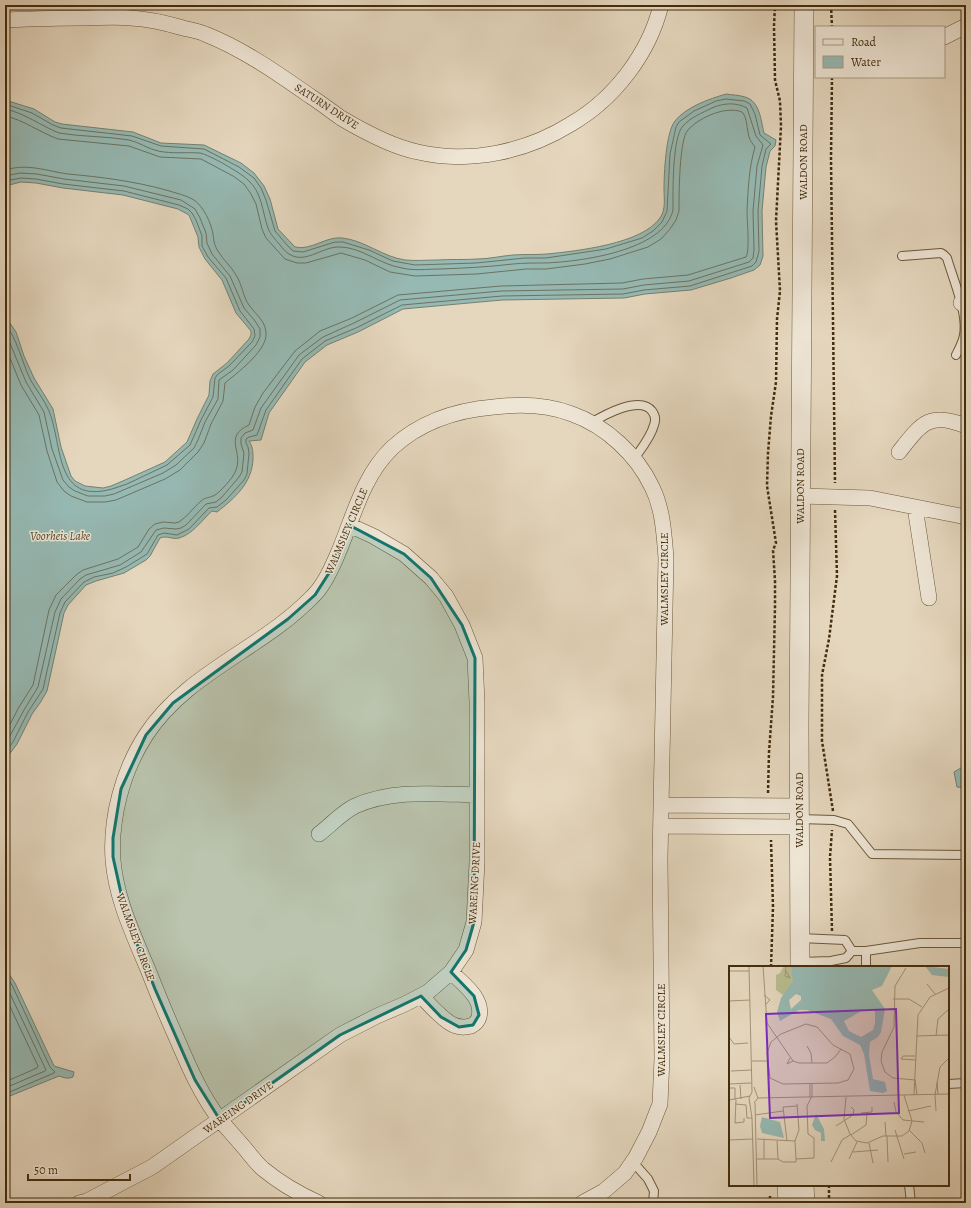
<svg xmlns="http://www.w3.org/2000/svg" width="971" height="1208" font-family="Alegreya,serif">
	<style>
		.water { fill: #96b9b3; stroke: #758170 }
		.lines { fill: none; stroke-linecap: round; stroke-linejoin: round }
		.shore { stroke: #6c7360; stroke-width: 1 }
		.service-casing { stroke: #6c5838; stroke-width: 10 }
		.minor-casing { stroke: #6c5838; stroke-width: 16 }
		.tertiary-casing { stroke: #6c5838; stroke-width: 20 }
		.path { stroke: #432d0c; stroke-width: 2.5; stroke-dasharray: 3 2; stroke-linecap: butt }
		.service { stroke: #eee5d5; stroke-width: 8 }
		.minor { stroke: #eee5d5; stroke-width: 15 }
		.tertiary { stroke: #eee5d5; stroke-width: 19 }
		.marked { fill: #0f766e; fill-opacity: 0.2; stroke: #0f766e; stroke-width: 3; stroke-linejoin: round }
		.labels { text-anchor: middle; stroke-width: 3; stroke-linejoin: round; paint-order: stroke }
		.street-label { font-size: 11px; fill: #432d0c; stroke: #eee5d5 }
		.water-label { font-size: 12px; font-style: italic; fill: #54492d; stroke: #eee5d5 }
		.inset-road { fill: none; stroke: #a49377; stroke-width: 1 }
		.view { fill: #7b2cbf; fill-opacity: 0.15; stroke: #7b2cbf; stroke-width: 2 }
		.inset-edge { fill: none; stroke: #432d0c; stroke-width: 2 }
	</style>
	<rect width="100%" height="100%" fill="#e5d7be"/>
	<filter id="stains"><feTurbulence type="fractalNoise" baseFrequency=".005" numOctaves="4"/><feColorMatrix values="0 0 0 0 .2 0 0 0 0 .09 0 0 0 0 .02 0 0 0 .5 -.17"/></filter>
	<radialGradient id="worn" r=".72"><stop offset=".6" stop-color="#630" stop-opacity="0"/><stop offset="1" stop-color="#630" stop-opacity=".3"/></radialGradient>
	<path class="water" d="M726,94C732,95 739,95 745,97C760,101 761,121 764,133L776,140L775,146L770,151L766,167L762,211L763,256L760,265L754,270L731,278L691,290L645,294L624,298L502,300L403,309L358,332L327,345L305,362L269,413L261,440L249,441C253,447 253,452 253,459C252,483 235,498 217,512L212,511C201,521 193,534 179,538C173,540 167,535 160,538L150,556L146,560L124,573L96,581L86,585L68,605L64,613L47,691L40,703L32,714L17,744L5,760V316L16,332L24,356L34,378L53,409L61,447L71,476L75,481L85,486L103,488L111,486L125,480L165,462L187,442L197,419L209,395L210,381L213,374L227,363L249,339L251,335V331L236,313L222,280L205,259L199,247L198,237L189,215L178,209L123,195L63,188L36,183L21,182L5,186V100L34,109L55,122L62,124L133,132L161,143L204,145L241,163L254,173L264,186L270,199L278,229L295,247C311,251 326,236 342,238C364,240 383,257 405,260C416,261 427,260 438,260C451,259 464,260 477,259C489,259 501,256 513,255C525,254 536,255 547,254C577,251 642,244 660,218C666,210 664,198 664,189C664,173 666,132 675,121C686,107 709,99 726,94Z
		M966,765V788L957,787L954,772Z
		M5,968L15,983L54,1066L74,1072L73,1077C67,1079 65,1078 59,1076L5,1098Z"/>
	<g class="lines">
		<path class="shore" d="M5,104L32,113L53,125L61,128L132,136L161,146L204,149L239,167L254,178L261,188L266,200L275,231L287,245L293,251L303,252L335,242H343L369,250L393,261L415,265L476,263L525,258H546L606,249L642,238L653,231L662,222L667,211L670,154L676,127L679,122L694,111L716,101L726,99L744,101L750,104L755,114L760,135L771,144L766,149L762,166L758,211L759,251L756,262L752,266L690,286L644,290L623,294L502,296L402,305L356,328L325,341L302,359L266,410L257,435L249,437L246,439V443L248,447L249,453L247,474L244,480L226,500L217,507L209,508L189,529L177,535L164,533L158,535L147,554L126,567L113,573L94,577L84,582L65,602L60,613L43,689L28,712L13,742L5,753
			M5,109C25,113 41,126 59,133C82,137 106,136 129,140C139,142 148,149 158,151C172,154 186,152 200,153C210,155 241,173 248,180C262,192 262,211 268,228C270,234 275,239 280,245C283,249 287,254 293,256C308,262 324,246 340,247C361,247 381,265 402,268C414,271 427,269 440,269C466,268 487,267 513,264C523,263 534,263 544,263C579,262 664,251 673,210C673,194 672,137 683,126C691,117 702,113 712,108C723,103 736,102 747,108L756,136L763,145L757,166L753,211L754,250L753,258L749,262L689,281L644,285L623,289L501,291L400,300L354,323L323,337L299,355L261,408L253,430L245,433L241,438V444L244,453L242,472L239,477L222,497L216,502L206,504L186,525L181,528L176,529L164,528L156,530L141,552L120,565L86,575L80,579L61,599L55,612L38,687L24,710L5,745
			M5,116C24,120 39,132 58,139L129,146L160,157L201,159L233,176L244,184L251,194L256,204L262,229L266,238L285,259L297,263H306L341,253L365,260L390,272L415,276L477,274L526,269H546L585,264L610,259L648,247L661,239L670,229L676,220L679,211C679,196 679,139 688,130C696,121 708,115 719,112C724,110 740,109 743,113C747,118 747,130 749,137C750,141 753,144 755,147C749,167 748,190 747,211C747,221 750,250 746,257L688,275L643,279L622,283L501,286L398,295L352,318L320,331L295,351L263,393L255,407L249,425C222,437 245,453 235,472C233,478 220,492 215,495C210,498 205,497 201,501C193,508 187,517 179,522L175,523L163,522L155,524L149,529L138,547L118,559L83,570L76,575L56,595L49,610L33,685L19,707L5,734
			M5,170C28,163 46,171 68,174C101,177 133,181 166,190C175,193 186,195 194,200C204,207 211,223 213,234C214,241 214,245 218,251C223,260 231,266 236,275C242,284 243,297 249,305C257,316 267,322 266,336C264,353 237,373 225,383L223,401L211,424L204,443L198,452L180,470L165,479L116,500L105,502H87L71,496L64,491L57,482L47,451L39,415L21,385L5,346
			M5,176L20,173L37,174L64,179L124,186L181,200L195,209L200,218L206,233L207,243L212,254L230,276L244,308L255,321L260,329V337L256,345L233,370L219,380L218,399L205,422L198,440L194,448L176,465L163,473L114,494L105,496H88L75,491L69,487L63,480L52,449L44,412L26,382L5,331
			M5,181L21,178L36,179L63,184L124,191L179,205L188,209L192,213L196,220L202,236V246L208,257L226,278L240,311L254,329L255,336L252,342L229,366L218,374L215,378L213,397L201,420L190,445L167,465L127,484L112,489C54,505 63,445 49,411C44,399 36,390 30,379C22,362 17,338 5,324
			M5,974L12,985L50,1067L55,1072L54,1073L5,1094
			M5,983L46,1070L45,1071L5,1088
			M5,996L38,1066L37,1068L5,1082"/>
		<g class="service-casing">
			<path id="service" d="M902,256L941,253L944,255L947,258C953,279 968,313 964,335C963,342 959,349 956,355
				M591,423C604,415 640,395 652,411C655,415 656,420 654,425C651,437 641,449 634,459
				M799,819L834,820L848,824L872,854L966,855
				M800,938L845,940L852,951L846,958L831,961L800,962
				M852,951H866L920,943H966
				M866,967V951
				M948,1084L966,1083
				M633,1162L648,1179L654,1191L653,1203
				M909,1185L911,1203
				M596,1195L607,1203"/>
		</g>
		<g class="minor-casing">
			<path id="minor" d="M5,20C30,19 56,18 81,18C98,18 115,16 131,18C148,19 166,23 183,28C191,30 198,31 205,34C243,49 277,73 310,96C321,103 331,111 341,118C363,131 393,147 418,152C470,164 526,152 571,124C614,99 649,54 661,5
				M944,37L966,26
				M961,303L966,302
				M899,452C921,424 929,411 966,426
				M800,496L870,498L961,516H966
				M915,507L929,598
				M661,805L799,806
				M661,826L799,827
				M319,834C331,825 341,813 355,806C393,789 436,794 477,795
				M421,996C430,1005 439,1016 450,1023C456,1027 464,1028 471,1026C475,1024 478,1021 479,1017C484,998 462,983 451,972
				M79,1203L87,1201L152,1167L340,1035L377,1016L405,1004L428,992L451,972L466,950L474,922L477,862V702L475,658L462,625L446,596L431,578L404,554L373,536L349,525
				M319,1203C299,1194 280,1183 263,1169C255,1162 249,1153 242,1145C234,1136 227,1128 220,1120C201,1095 189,1067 177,1039C167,1017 158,995 149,972C134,936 116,899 113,860C110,818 123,770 146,735C186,673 262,649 312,597C323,587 330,572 336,558C353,520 361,478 392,448C420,422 457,410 494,407C519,404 548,405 572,414C606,426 637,455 652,487C663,509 664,534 666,558L660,858L662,1058L660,1104L649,1132L636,1157L625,1173L604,1191L582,1203"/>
		</g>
		<g class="tertiary-casing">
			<path id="tertiary" d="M800,967L799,726L804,5
				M787,1185L788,1203
				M804,1185L805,1203"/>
		</g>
		<path class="path" d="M831,5L832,27
			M832,77L831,159L835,483
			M768,793L769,752L773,697L775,606V581L773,550L776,543L767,486L768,453L771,416L776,382L777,319L780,291L776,221L781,126L780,101L775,80L774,26L775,5
			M833,811L822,741V675L829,639L837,576L835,510
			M832,931L830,857L832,830
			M771,967L773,907L771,840
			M770,1203V1196
			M829,1203V1185"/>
		<use href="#service" class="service"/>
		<use href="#minor" class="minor"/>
		<use href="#tertiary" class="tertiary"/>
	</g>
	<path class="marked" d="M349,525L404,554L431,578L462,625L475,658L474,922L466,950L451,972L474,996L479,1015L473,1025L459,1027L441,1017L421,996L340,1035L220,1120L195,1080L155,989L126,916L113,857V838L121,789L146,735L173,703L288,619L315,595L329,573Z"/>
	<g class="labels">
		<g class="street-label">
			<text transform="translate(327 106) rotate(33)" y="4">SATURN DRIVE</text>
			<text transform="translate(803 162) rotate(-90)" y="4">WALDON ROAD</text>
			<text transform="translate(800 486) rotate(-90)" y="4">WALDON ROAD</text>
			<text transform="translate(346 531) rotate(-67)" y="4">WALMSLEY CIRCLE</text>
			<text transform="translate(664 579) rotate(-90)" y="4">WALMSLEY CIRCLE</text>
			<text transform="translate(799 810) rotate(-90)" y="4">WALDON ROAD</text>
			<text transform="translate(474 883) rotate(-87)" y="4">WAREING DRIVE</text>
			<text transform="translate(136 937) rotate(70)" y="4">WALMSLEY CIRCLE</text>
			<text transform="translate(661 1030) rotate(-90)" y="4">WALMSLEY CIRCLE</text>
			<text transform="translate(238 1107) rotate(-35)" y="4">WAREING DRIVE</text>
		</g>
		<g class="water-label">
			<text x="60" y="540">Voorheis Lake</text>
		</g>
	</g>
	<g transform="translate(729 966)">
		<rect width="220" height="220" fill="#e5d7be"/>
		<path d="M55,0H62L65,13L60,24L54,29L47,24V9L51,7Z" fill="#b8bd8f"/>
		<path d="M62,0H163L153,20L143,24L156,43L152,66L149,71L141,76L140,89L144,113L156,116L158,125L154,127L141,125L135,88L131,79L114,70L102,53L78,44H70L51,55L48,46L52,32L64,15ZM67,28L72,30V34L62,43L60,34ZM136,43H146V57L144,64L132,71L120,65L115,55ZM196,0L220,3V11L203,9ZM87,148L95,163L96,175H92V167L86,164L83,159ZM33,151L51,156L55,172L33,167L31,160Z" fill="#96b9b3" fill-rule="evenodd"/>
		<path class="inset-road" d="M20,0L23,126L20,132L23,152L25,220M34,0L38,57L64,95L70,97H98L106,91L112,83M57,0L56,10L61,12L57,5M177,2L166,20L165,61L153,86L152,95L156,106L164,112L186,114M0,5H20M198,18L206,28M35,29L41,34L36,39M164,33H180L193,41M0,35L21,34M77,58L88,61L104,79L121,88L125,103L119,114L109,117L54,118L41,112L38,87L42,76L52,68ZM187,70L220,69M207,70L209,53L220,43M0,71L5,78L19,77M78,80L82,87L83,97M186,90H174L172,93L187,94M61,92L58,98L64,95M23,95H38M2,105L23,104M186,114L188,129M208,116L209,128M81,117V132M83,117V132M0,118L22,117M11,119L12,133M0,122H6V134M185,129L189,49L201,31L220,22M206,129L211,101L220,92M206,129L207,145M117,131L115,153L121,168L127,175L138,177L154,170H173L180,165L183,155L175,129M29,132L220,128M0,134L21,130M7,134L6,157L15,156V152M165,136L167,146L174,154L195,156M25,137L29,132L25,121M26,137L28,220M6,138L17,139L18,152H23M179,145L202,140M132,147L143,146V141M26,149L54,145M156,156L157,170M107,160L124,149L125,144L122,141M166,164L175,193M180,164L193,177L196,187M122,169L137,159L138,147M158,170L159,196M28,173L66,175L70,164L68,138M35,173V193M0,174L24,173M48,175L49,193M58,175L54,141L68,140M66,175L67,193L85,192V172L79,168L78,140L82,132M140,177L144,197M124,186L149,184M175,188L187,186M28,193H49L54,196H67V193M120,193L128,176M102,196L113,174L121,169"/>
		<path class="view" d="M167,43L170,147L41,152L37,48Z"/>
		<rect width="220" height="220" class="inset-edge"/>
	</g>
	<rect width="971" height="1208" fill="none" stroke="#e5d7be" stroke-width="20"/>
	<rect x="6" y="6" width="959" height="1196" fill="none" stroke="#432d0c" stroke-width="2"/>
	<rect x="10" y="10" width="951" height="1188" fill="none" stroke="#432d0c"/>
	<rect x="815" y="26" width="130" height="52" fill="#eee5d5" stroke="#aa9b85"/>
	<rect x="823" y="39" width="20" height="6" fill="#eee5d5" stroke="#aa9b85"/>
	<text x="851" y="46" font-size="12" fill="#432d0c">Road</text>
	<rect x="823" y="56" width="20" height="12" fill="#96b9b3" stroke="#aa9b85"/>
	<text x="851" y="66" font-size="12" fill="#432d0c">Water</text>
	<path d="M28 1174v6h102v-6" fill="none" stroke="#432d0c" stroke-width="2"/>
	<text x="34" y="1174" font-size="12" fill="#432d0c" stroke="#eee5d5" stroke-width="3" paint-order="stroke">50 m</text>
	<rect width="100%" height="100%" filter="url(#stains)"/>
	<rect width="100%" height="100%" fill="url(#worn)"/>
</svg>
